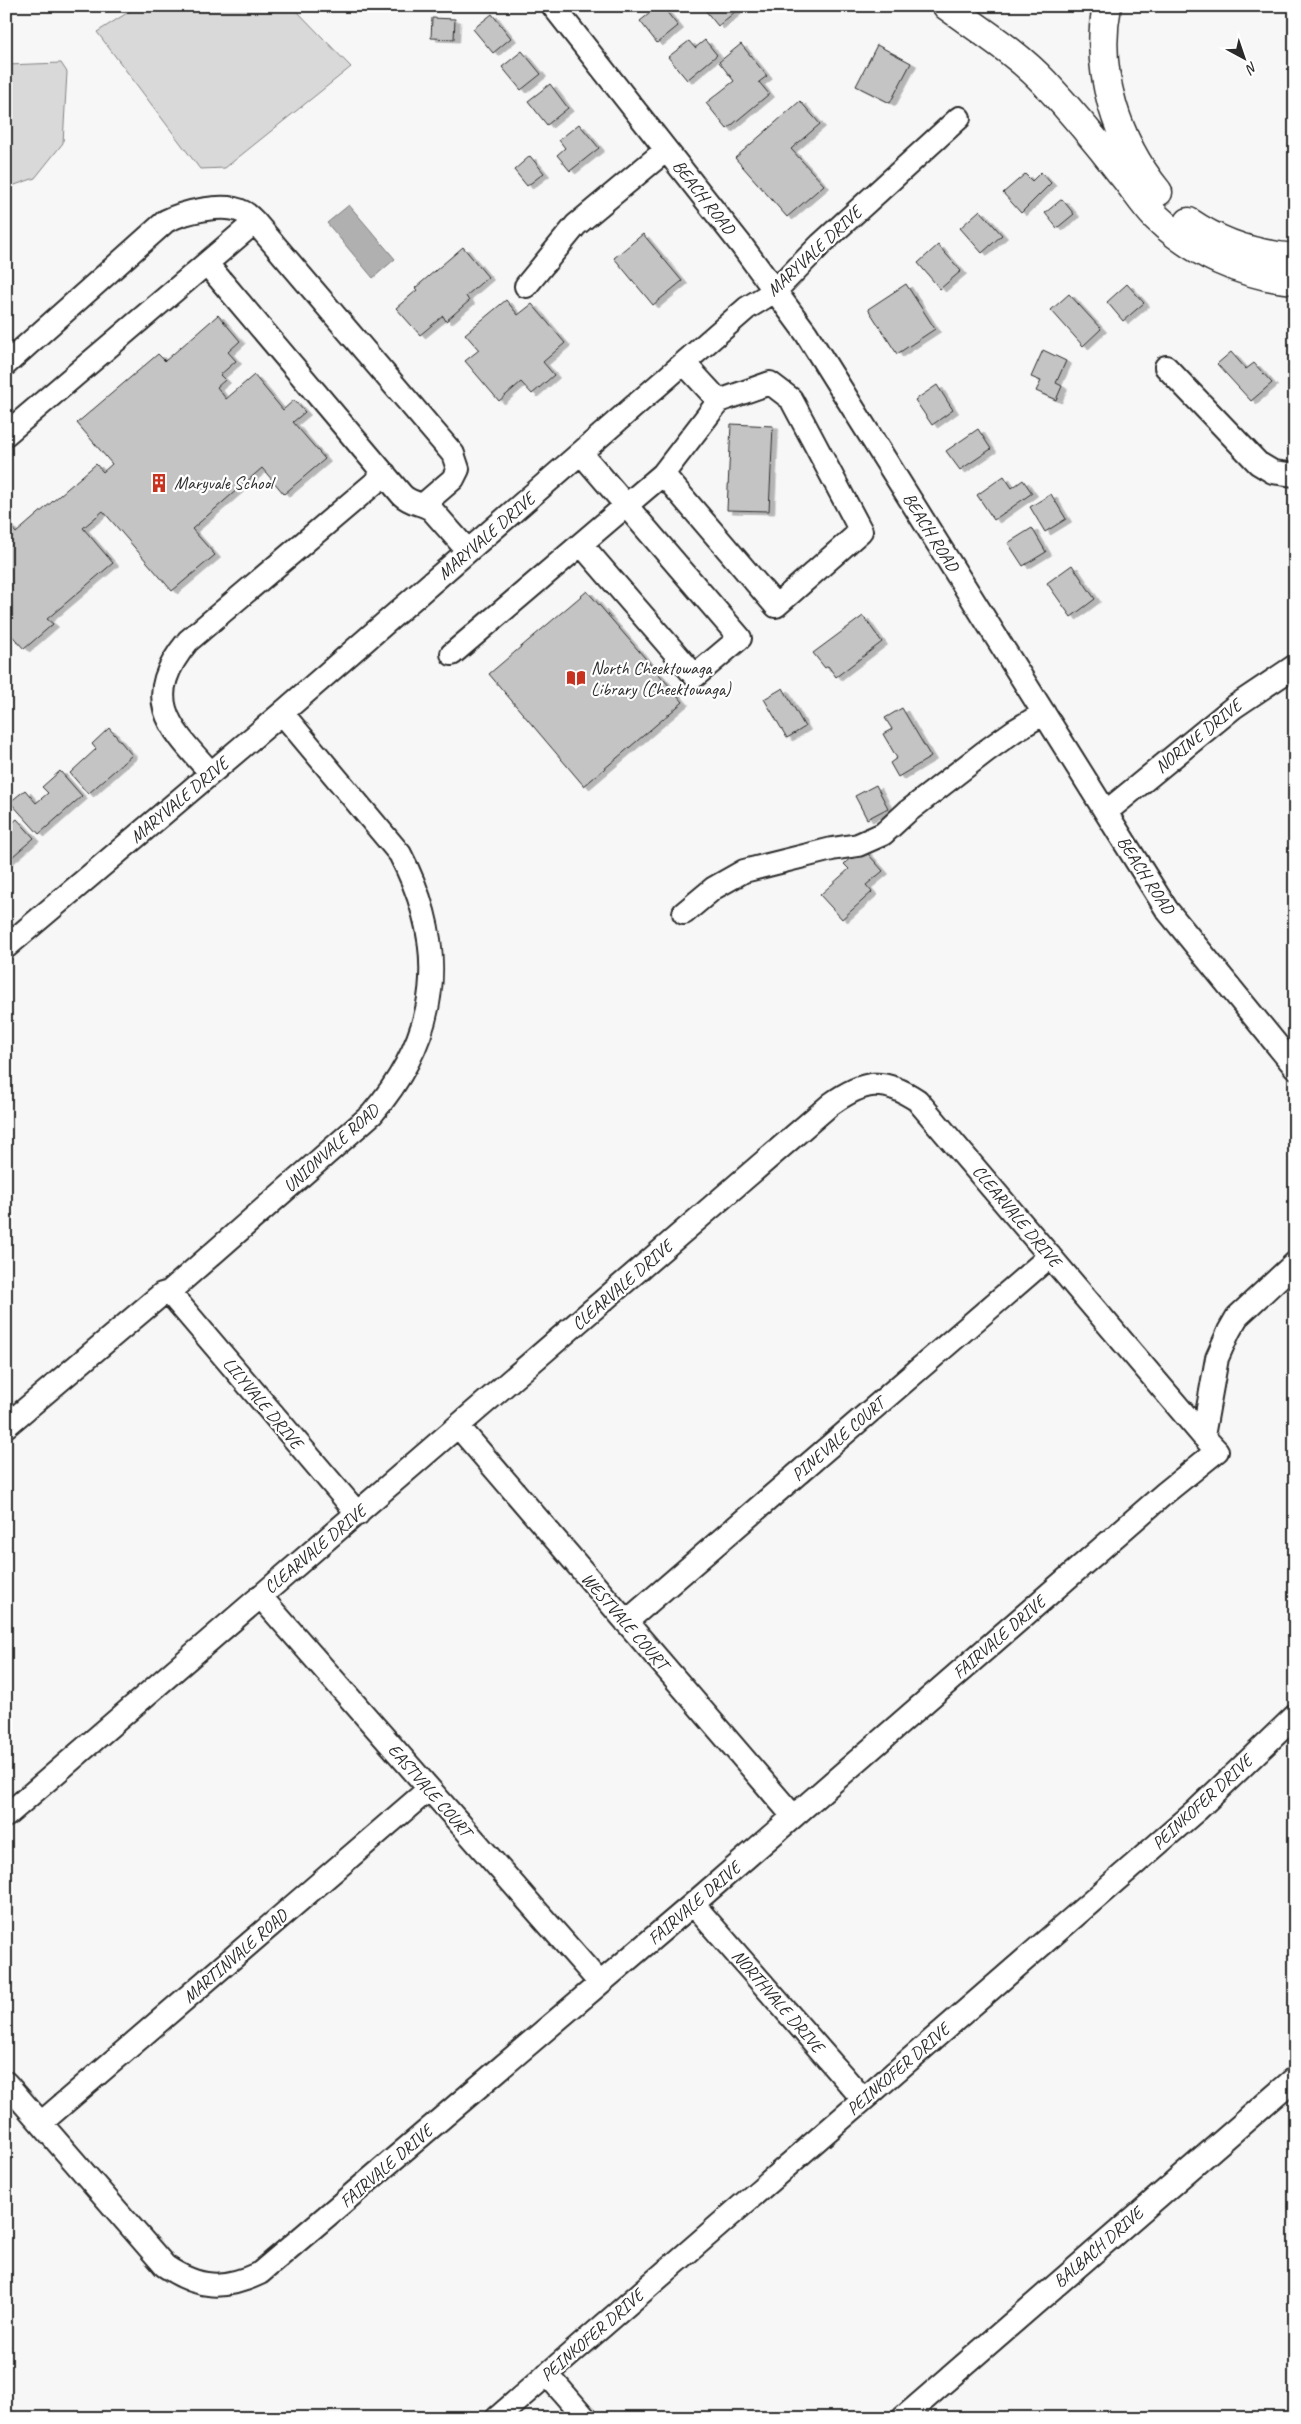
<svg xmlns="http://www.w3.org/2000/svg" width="1301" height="2424" font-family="Caveat,sans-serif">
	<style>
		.green { fill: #d9d9d9; stroke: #828282 }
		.water { fill: #b0b0b0; stroke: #7b7b7b }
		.building { fill: #c4c4c4; stroke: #2b2b2b; filter: url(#shadow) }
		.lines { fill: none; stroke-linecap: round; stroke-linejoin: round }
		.minor-casing { stroke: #2b2b2b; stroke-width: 26 }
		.highway-casing { stroke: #2b2b2b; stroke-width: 31 }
		.minor { stroke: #fff; stroke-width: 22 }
		.highway { stroke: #fff; stroke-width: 28 }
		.labels { text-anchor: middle; stroke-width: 4.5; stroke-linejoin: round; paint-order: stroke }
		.street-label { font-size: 18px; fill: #2b2b2b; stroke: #fff }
		.poi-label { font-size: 18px; fill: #2b2b2b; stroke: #fff; text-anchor: start }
	</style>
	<defs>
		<filter id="shadow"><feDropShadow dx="5.5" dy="3" stdDeviation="0" flood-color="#0004"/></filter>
	</defs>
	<rect width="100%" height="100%" fill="#f7f7f7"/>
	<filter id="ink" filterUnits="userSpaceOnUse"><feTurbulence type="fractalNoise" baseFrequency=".02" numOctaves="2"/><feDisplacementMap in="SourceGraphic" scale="10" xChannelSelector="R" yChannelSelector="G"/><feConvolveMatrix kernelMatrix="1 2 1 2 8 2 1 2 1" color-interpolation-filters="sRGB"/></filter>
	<g filter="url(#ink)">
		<path class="green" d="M138,6H288L296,10L351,67L225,168L200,169L97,32Z
			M61,63L67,72L63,143L35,178L6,188V65Z"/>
		<path class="water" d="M349,205L395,259L373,278L327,223Z"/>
		<path class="building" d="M659,6H662L678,26L657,43L640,21Z
			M709,6H732L736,11L718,26L705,10Z
			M492,14L511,38L493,53L473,29Z
			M432,18L455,19L454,39L431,38Z
			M705,40L717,55L687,80L668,57L689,41L695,48Z
			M741,44L767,76L759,82L769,94L727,129L706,103L734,81L719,62Z
			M877,45L911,63L890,103L856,86Z
			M522,51L541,74L521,90L502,67Z
			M550,84L568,108L547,125L528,101Z
			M800,101L820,124L791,149L824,185L787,217L735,158Z
			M579,124L599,148L570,171L557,155L565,148L559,140Z
			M530,156L544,173L527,186L514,170Z
			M1041,172L1051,183L1021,213L1003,193L1025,174L1032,181Z
			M1062,199L1074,214L1057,228L1045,213Z
			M980,210L1002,235L982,253L960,228Z
			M643,234L682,281L653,305L614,258Z
			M938,245L961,271L940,289L918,263Z
			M463,247L488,277L466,296L469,301L446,321L443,316L420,335L396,308L417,290L415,288Z
			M906,284L935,329L897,354L868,309Z
			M1127,284L1144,303L1123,321L1107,302Z
			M1069,294L1101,329L1083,346L1051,310Z
			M506,300L518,315L532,304L565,343L543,362L554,375L532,394L521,382L499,401L465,361L479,350L465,334Z
			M218,315L240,341L228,352L236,361L220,375L225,380L217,387L226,399L254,375L283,410L294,400L305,412L293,422L325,459L284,494L262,468L192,529L215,555L172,591L103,511L83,528L113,563L47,619L53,624L24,649L6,629V521L16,533L96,464L103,472L112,464L77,423L158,354L165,361Z
			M1043,350L1066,361L1056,383L1062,386L1056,400L1036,391L1041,381L1031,377Z
			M1231,352L1246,369L1254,363L1272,383L1251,401L1217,364Z
			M937,385L953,410L932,425L915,400Z
			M731,424L773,426L769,511L727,510Z
			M978,429L991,449L960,470L946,451Z
			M1004,476L1012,488L1023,480L1032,493L994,520L977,495Z
			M1051,494L1066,519L1045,532L1030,507Z
			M1032,528L1046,552L1023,566L1008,543Z
			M1072,565L1095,599L1071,617L1047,583Z
			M587,591L683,702L584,786L489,674Z
			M863,616L882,642L836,677L828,666L825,668L813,653Z
			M783,688L805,727L787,738L764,699Z
			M902,708L931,757L898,777L890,763L897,758L883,734L892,729L885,718Z
			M109,728L132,755L88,794L70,773L96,749L92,744Z
			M60,771L82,796L39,834L10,802L25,790L36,803L48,793L42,787Z
			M876,785L888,808L867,819L855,796Z
			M17,819L34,838L6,862V828Z
			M862,847L883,871L866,885L872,892L842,919L820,895L849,869L844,864Z"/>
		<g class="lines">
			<g class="minor-casing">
				<path id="minor" d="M553,6L742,246L806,333L1167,910L1295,1067
					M207,264L402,495C411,504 422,503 431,509L468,551
					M526,286L576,225L666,150
					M6,364L166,221C184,212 224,202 243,212C248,214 252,219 255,222L453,454L458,469L453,479L424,504
					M1166,367L1258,463L1273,472L1295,475
					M6,434L255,222
					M581,453L740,638L695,676L581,544
					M663,474L776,606L861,531L791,399L770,383L719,401L684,363
					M452,654L663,474L719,401
					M211,773C169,727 140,699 188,641L385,474
					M1106,812L1234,707L1295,666
					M684,913L714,888L744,871L832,849L858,845L883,834L907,812L986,751L1014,731L1044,713
					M6,947L282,713L747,308L775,291L821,244L959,118
					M169,1292L358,1514
					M6,1426L162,1294L169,1292L372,1114C441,1033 449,948 400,854L282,713
					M458,1426L793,1816
					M260,1596L600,1983
					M626,1622L1050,1256
					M6,1816L831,1104C863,1081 883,1077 917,1100L1203,1436
					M693,1904L863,2099
					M6,2083L165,2266C199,2289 224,2290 260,2273L693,1904L1165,1493L1217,1451L1203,1436L1217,1358L1229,1331L1237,1317L1295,1263
					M41,2123L429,1789
					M547,2374L585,2418
					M497,2418L1197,1810L1295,1716
					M903,2418L1295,2078"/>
			</g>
			<g class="highway-casing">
				<path id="highway" d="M947,6C980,30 1017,53 1045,83C1072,112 1097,142 1121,173C1133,187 1143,204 1156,217C1193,253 1243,276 1295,280
					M1107,6C1094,71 1117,142 1158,192
					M1189,222C1221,244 1256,255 1295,258"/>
			</g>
			<use href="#minor" class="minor"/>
			<use href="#highway" class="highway"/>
		</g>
	</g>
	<defs>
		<g id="building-bare" transform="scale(1.5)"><path d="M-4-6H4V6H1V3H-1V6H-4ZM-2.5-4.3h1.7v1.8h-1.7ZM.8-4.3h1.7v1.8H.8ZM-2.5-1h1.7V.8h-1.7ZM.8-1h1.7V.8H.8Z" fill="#c8321e" stroke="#fff" stroke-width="2.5" paint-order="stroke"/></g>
		<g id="library-bare" transform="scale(1.5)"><path d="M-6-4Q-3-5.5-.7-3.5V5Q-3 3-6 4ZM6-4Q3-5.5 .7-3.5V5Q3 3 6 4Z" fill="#c8321e" stroke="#fff" stroke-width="2.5" paint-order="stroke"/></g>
	</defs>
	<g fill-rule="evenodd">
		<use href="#building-bare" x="159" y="483"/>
		<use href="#library-bare" x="576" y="678"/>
	</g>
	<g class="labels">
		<g class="street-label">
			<text transform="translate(704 197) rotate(52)" y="6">BEACH ROAD</text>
			<text transform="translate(814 251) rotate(-43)" y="6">MARYVALE DRIVE</text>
			<text transform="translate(931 532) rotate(58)" y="6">BEACH ROAD</text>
			<text transform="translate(486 536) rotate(-41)" y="6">MARYVALE DRIVE</text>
			<text transform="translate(1198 736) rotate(-39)" y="6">NORINE DRIVE</text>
			<text transform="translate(179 800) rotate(-40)" y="6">MARYVALE DRIVE</text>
			<text transform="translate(1146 875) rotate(57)" y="6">BEACH ROAD</text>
			<text transform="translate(331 1148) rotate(-42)" y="6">UNIONVALE ROAD</text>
			<text transform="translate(1017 1216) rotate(50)" y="6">CLEARVALE DRIVE</text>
			<text transform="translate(622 1285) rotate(-41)" y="6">CLEARVALE DRIVE</text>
			<text transform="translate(263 1403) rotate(50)" y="6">LILYVALE DRIVE</text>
			<text transform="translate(838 1439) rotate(-41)" y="6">PINEVALE COURT</text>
			<text transform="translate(315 1549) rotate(-40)" y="6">CLEARVALE DRIVE</text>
			<text transform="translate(625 1621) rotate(49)" y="6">WESTVALE COURT</text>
			<text transform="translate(999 1637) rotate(-41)" y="6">FAIRVALE DRIVE</text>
			<text transform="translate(430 1790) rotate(49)" y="6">EASTVALE COURT</text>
			<text transform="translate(1202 1802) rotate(-43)" y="6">PEINKOFER DRIVE</text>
			<text transform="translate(694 1903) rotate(-41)" y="6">FAIRVALE DRIVE</text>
			<text transform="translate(235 1956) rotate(-41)" y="6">MARTINVALE ROAD</text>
			<text transform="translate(778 2001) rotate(49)" y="6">NORTHVALE DRIVE</text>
			<text transform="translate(898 2069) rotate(-41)" y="6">PEINKOFER DRIVE</text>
			<text transform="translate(386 2166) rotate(-41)" y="6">FAIRVALE DRIVE</text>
			<text transform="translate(1098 2247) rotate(-41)" y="6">BALBACH DRIVE</text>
			<text transform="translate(592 2335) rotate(-41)" y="6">PEINKOFER DRIVE</text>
		</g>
		<g class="poi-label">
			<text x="174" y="489">Maryvale School</text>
			<text x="591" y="674">North Cheektowaga<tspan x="591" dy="21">Library (Cheektowaga)</tspan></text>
		</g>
	</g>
	<rect width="1301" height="2424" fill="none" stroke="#fff" stroke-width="25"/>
	<rect x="12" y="12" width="1276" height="2399" fill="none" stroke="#2b2b2b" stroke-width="2" filter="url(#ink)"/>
	<g transform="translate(1244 58) rotate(140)" stroke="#ffffff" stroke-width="4" paint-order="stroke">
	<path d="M0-4L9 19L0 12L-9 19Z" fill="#2b2b2b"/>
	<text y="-8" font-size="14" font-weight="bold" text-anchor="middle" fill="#2b2b2b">N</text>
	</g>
</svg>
